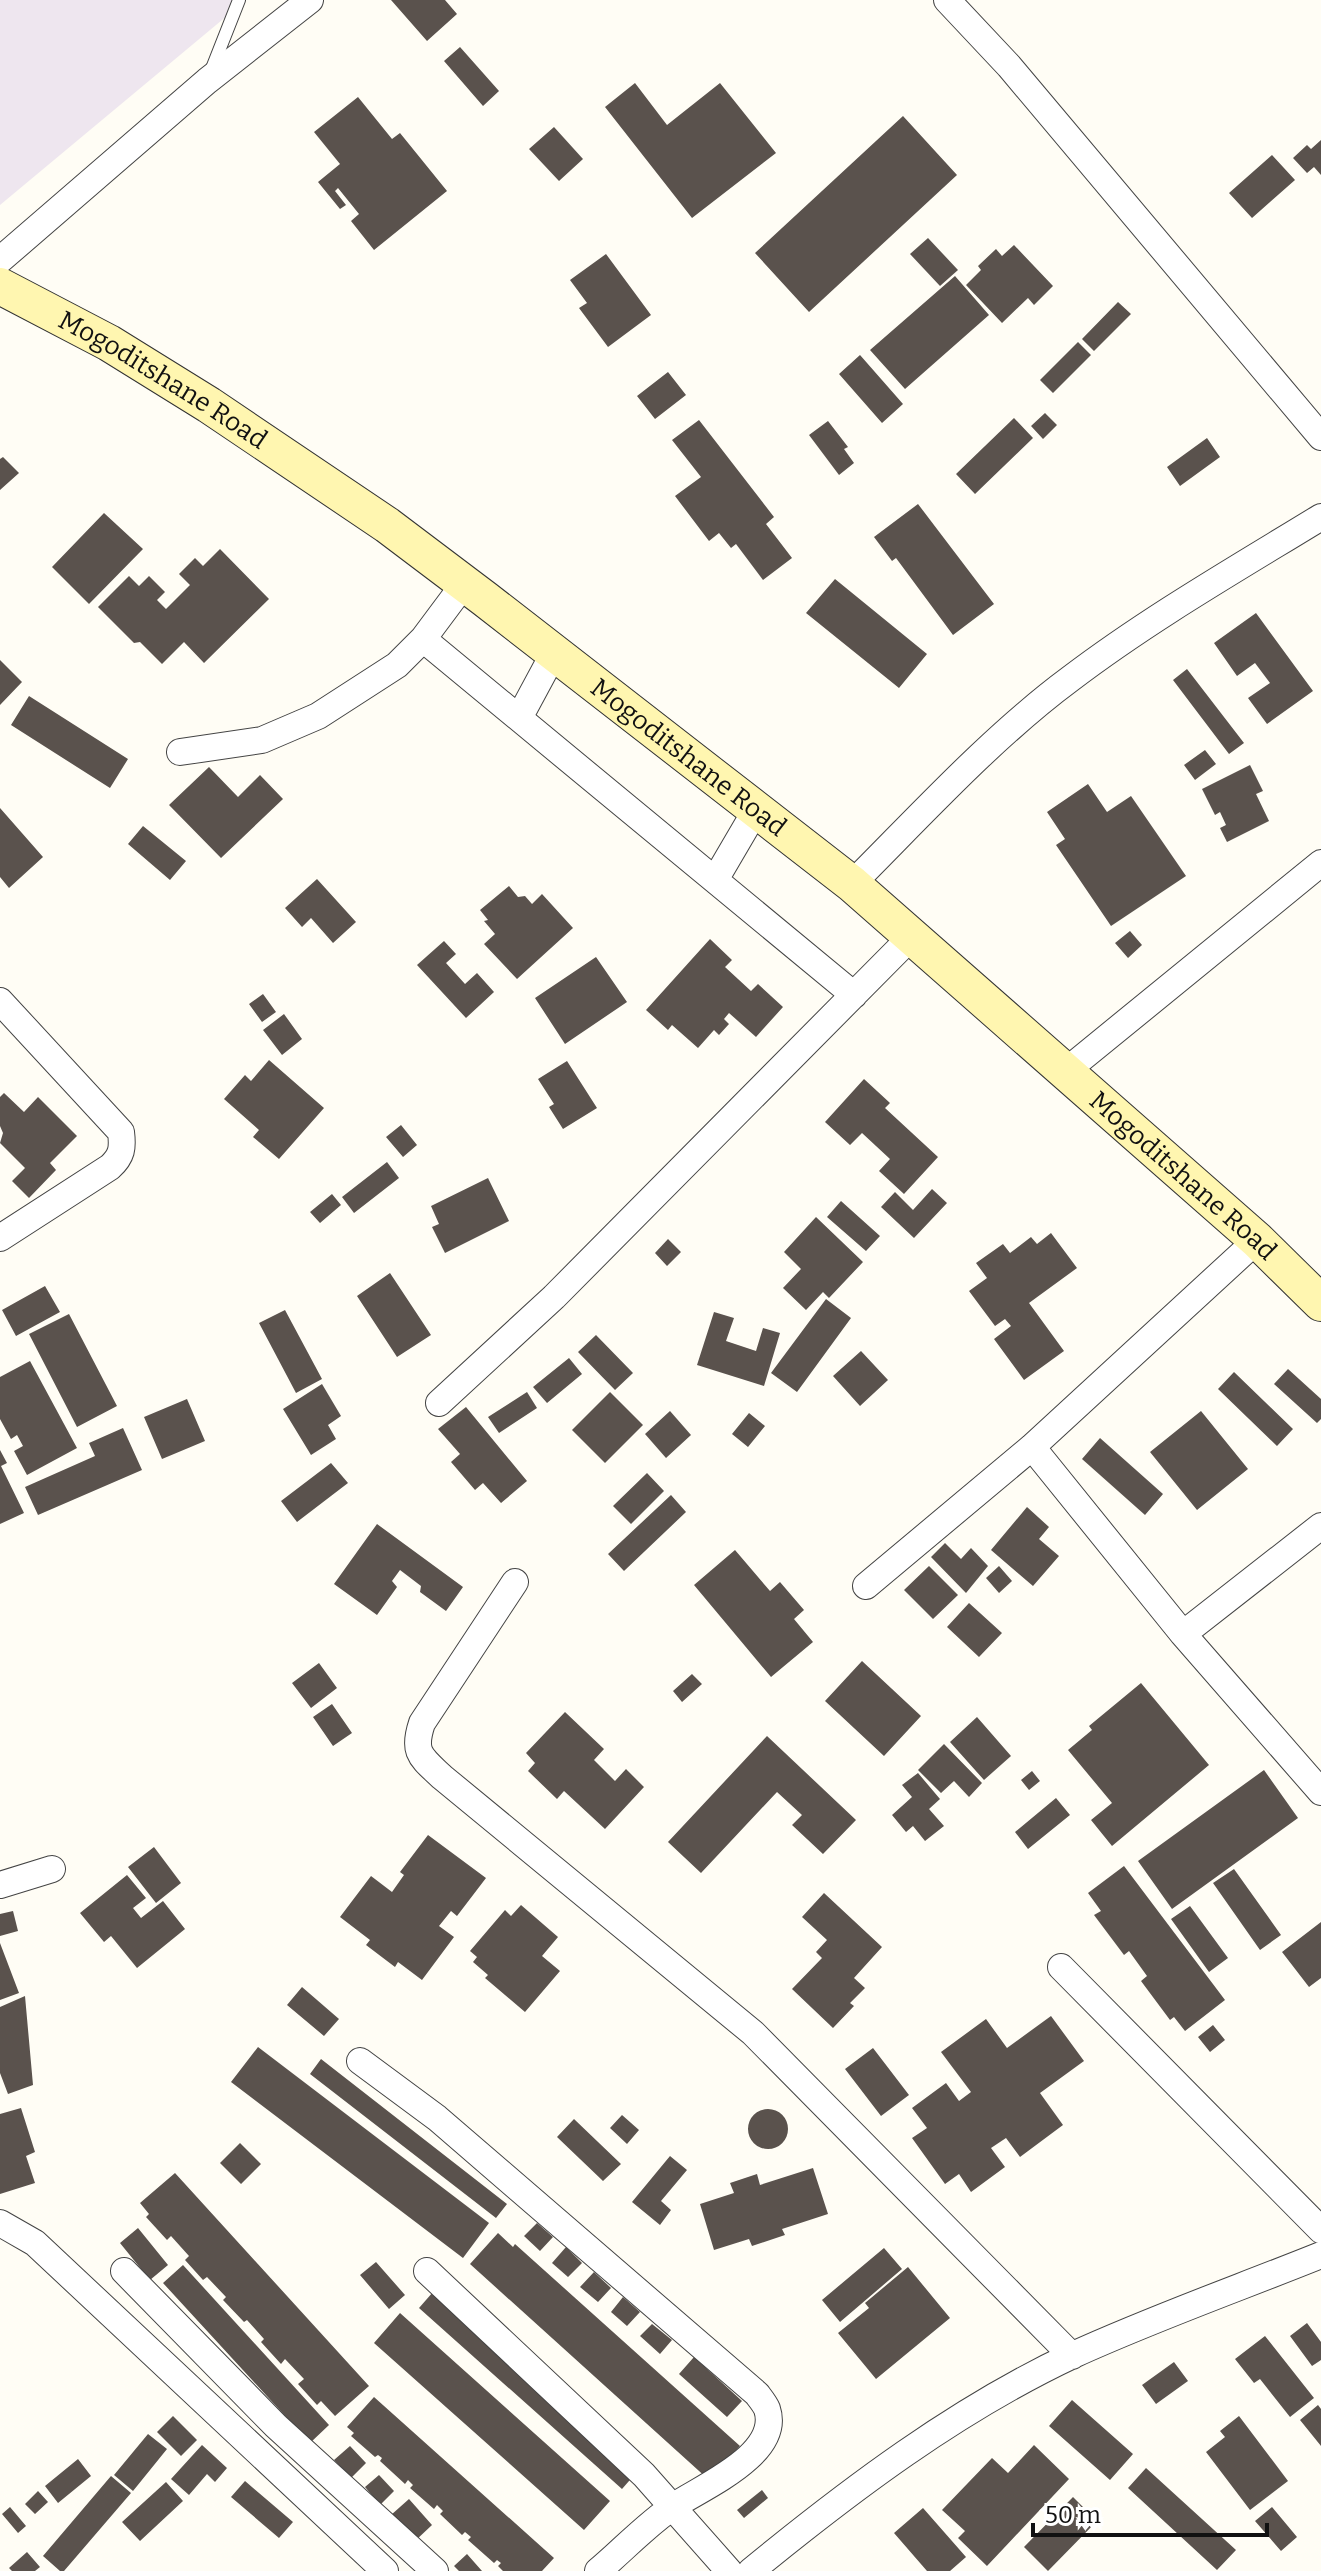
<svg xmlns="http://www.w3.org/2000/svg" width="1321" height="2571" font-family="Bitter,serif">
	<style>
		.industrial { fill: #eee6ef }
		.building { fill: #5a524d }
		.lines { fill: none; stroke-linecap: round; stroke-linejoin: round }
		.lane-casing { stroke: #444; stroke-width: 14 }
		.street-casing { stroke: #444; stroke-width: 28 }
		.secondary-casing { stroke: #333; stroke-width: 38 }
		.lane { stroke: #fff; stroke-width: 12 }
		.street { stroke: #fff; stroke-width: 26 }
		.secondary { stroke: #fff6b0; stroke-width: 36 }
		.labels { text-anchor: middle; stroke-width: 8; stroke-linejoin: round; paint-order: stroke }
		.street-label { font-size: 26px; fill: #111; stroke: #fff }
	</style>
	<rect width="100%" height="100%" fill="#fffdf5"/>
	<path class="industrial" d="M0,0H246L0,205Z"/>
	<path class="building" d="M391,0H445L457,14L427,41Z
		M460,47L499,91L483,106L444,61Z
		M635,83L667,125L720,83L776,153L692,218L605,107Z
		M358,97L392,139L400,133L447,191L374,250L351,221L359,214L338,188L335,191L346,205L340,209L318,182L340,164L314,132Z
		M903,116L957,175L809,312L755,253Z
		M554,127L583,159L559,181L529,149Z
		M1321,140V175L1314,167L1307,173L1293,158L1307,145L1311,149Z
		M1272,155L1295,180L1252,218L1229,193Z
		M928,238L958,270L940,286L910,254Z
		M1014,245L1053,286L1034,305L1028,298L1002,323L966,285L981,270L978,266L996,249L1002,256Z
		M606,254L651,315L608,347L579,308L587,303L570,280Z
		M955,276L989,315L905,389L870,350Z
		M1118,302L1131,314L1094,351L1082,339Z
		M1078,342L1091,355L1053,393L1040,380Z
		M860,355L903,404L882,423L839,374Z
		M668,372L686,395L655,419L637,396Z
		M1045,413L1057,425L1043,439L1031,426Z
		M1014,418L1033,438L975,494L956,474Z
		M699,420L774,517L766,524L792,558L763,580L736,544L731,548L719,533L709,541L675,496L701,477L672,440Z
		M828,421L848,447L844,449L854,463L839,475L809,435Z
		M1207,438L1220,457L1180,486L1167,467Z
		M3,457L19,473L0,490V459Z
		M918,504L994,604L953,635L896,558L892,561L874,537Z
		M104,513L143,549L89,604L52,567Z
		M220,549L269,599L204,663L184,642L162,664L140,642L134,643L98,607L129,576L139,586L149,576L165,592L157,600L166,609L190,585L179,574L195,558L203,566Z
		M835,579L927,654L899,688L806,613Z
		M1256,613L1313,691L1267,724L1248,698L1270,683L1255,663L1237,676L1214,643Z
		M0,660L22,682L0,705Z
		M1187,669L1244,743L1229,754L1173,680Z
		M29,696L128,759L110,788L11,725Z
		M1205,750L1216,764L1195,780L1184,765Z
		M1250,765L1263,791L1256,794L1269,821L1227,842L1220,828L1226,825L1220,812L1215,815L1202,789Z
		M209,767L238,797L260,775L283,799L221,858L169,805Z
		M1088,784L1107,812L1131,796L1186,876L1111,926L1056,845L1065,839L1047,812Z
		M0,808L43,857L9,888L0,877Z
		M143,826L186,861L170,880L128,844Z
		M317,879L356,922L333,943L311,918L302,927L285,908Z
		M509,886L518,897L525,896L532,904L542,894L573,928L517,979L484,944L495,934L484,921L488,920L480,910Z
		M1130,931L1142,945L1128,958L1115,943Z
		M710,939L732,960L725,967L751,991L758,984L783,1007L756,1037L729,1013L724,1019L729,1024L719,1035L714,1030L698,1048L672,1025L668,1030L646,1010Z
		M444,941L456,954L446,963L465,984L477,973L494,992L466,1018L417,965Z
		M596,957L627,1002L565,1044L535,998Z
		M263,994L276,1012L262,1022L249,1004Z
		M284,1014L302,1039L282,1055L263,1030Z
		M269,1060L324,1108L279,1159L253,1137L259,1130L224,1099L245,1075L251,1081Z
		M567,1061L597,1108L563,1129L549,1107L554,1104L538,1079Z
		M864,1079L890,1103L885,1108L938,1157L904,1194L879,1171L890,1159L862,1133L850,1145L825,1122Z
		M4,1093L24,1112L38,1097L77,1136L50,1163L56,1170L29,1198L12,1181L25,1168L0,1143L3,1133L0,1126V1097Z
		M401,1125L417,1145L403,1157L386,1137Z
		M387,1162L399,1178L354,1213L342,1197Z
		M488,1178L509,1221L445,1253L432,1227L439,1224L431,1206Z
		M932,1189L947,1203L914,1238L881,1207L895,1192L913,1210Z
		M332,1194L341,1205L320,1223L310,1212Z
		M841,1201L880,1236L866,1251L827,1217Z
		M816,1217L863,1262L829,1298L823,1292L806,1310L783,1288L801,1269L784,1252Z
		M1051,1233L1077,1268L1029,1303L1064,1351L1024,1380L994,1339L1011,1326L1005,1319L995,1326L969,1291L987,1278L976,1263L1003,1244L1010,1253L1031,1237L1037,1244Z
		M668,1239L681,1252L667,1266L655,1253Z
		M390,1273L431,1335L397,1357L357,1296Z
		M45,1286L60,1312L16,1336L2,1310Z
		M826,1299L851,1318L797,1392L771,1373Z
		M285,1310L322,1379L296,1393L259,1323Z
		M714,1312L734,1318L726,1341L756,1351L763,1328L780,1333L764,1386L697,1365Z
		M69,1314L117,1406L77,1427L29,1334Z
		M596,1335L633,1373L615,1390L578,1352Z
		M861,1351L888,1380L860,1406L833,1376Z
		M569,1358L582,1374L547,1403L533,1387Z
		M30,1361L77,1448L27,1475L14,1451L23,1446L17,1435L11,1439L0,1419V1377Z
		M1288,1369L1321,1399V1419L1317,1423L1274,1384Z
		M1234,1372L1293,1429L1277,1446L1218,1389Z
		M322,1384L341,1416L328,1425L336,1439L311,1455L283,1409Z
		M527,1392L537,1408L499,1433L488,1417Z
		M610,1392L643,1425L605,1463L572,1430Z
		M187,1399L205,1441L162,1459L144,1417Z
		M466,1407L527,1481L501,1503L483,1483L475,1490L451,1462L460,1454L438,1429Z
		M670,1411L691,1435L666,1458L645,1434Z
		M1201,1411L1248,1469L1197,1510L1150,1452Z
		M749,1413L765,1426L748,1447L732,1434Z
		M123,1428L142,1470L38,1515L25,1487L95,1456L89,1443Z
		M1100,1438L1163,1494L1145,1515L1082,1459Z
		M0,1450L7,1463L1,1466L24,1513L0,1524Z
		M331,1463L348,1483L297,1522L281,1501Z
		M647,1473L664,1491L631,1524L613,1506Z
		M671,1495L686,1512L624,1571L608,1554Z
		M1027,1507L1049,1527L1039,1539L1059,1556L1033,1586L991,1550Z
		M377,1524L463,1587L446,1611L420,1592L421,1586L400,1570L392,1581L397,1587L377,1615L334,1584Z
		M945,1543L961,1559L971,1548L988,1566L966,1593L931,1557Z
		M735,1550L770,1591L780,1582L804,1610L794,1619L813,1642L771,1677L694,1585Z
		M929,1566L958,1595L933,1619L904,1590Z
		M999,1566L1012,1581L999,1593L986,1578Z
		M969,1603L1002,1633L979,1657L947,1627Z
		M862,1661L921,1716L884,1756L825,1701Z
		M319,1663L337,1688L311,1708L292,1683Z
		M692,1674L702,1684L682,1702L673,1691Z
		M1141,1683L1209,1765L1112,1846L1091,1820L1112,1803L1068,1750L1092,1730L1089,1726Z
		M332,1704L352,1733L333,1746L313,1717Z
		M565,1712L604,1749L594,1760L615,1781L626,1769L644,1787L605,1829L564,1791L557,1799L528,1771L535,1763L526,1753Z
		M977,1717L1011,1756L984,1780L950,1742Z
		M767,1736L856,1820L823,1854L792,1825L802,1815L777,1792L701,1873L668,1842Z
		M944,1744L982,1783L969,1797L954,1781L941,1793L918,1770Z
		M1264,1770L1298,1818L1172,1909L1138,1861Z
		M1032,1771L1040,1781L1029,1790L1021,1780Z
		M918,1773L940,1799L929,1809L944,1826L925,1841L913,1826L906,1832L892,1815L912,1797L902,1785Z
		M1056,1798L1070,1815L1028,1849L1015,1832Z
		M428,1835L486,1878L457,1916L451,1911L439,1926L454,1937L422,1980L398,1962L395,1967L366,1945L370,1940L340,1917L371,1876L392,1892L404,1875L400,1872Z
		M154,1847L181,1883L156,1903L128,1867Z
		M1124,1866L1225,2000L1185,2031L1174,2017L1170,2020L1141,1981L1147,1976L1129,1951L1124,1955L1094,1915L1101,1911L1088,1893Z
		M1234,1869L1281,1935L1260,1950L1213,1883Z
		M127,1875L146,1898L133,1908L141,1918L163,1901L185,1929L137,1968L111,1936L104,1942L80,1913Z
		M824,1893L882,1947L854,1978L865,1988L850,2003L854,2006L833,2028L792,1989L822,1958L816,1952L827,1940L802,1917Z
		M521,1905L558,1937L542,1956L560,1971L525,2012L485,1978L488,1975L473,1962L477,1957L470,1951L505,1910L511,1916Z
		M1190,1906L1228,1958L1209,1972L1171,1919Z
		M13,1911L18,1931L0,1936V1914Z
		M1321,1922V1978L1309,1987L1282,1952Z
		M0,1943L19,1993L0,2000Z
		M302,1987L339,2019L324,2036L287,2005Z
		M25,1996L33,2085L8,2094L0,2073V2007Z
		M1051,2016L1084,2061L1040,2093L1063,2125L1020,2157L1006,2138L991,2148L1005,2167L971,2192L959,2174L945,2184L912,2138L927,2128L912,2108L946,2083L959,2101L971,2092L941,2052L986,2019L1007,2048Z
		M1213,2025L1225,2040L1210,2052L1198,2037Z
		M258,2047L489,2223L463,2258L231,2082Z
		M873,2048L909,2095L881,2116L845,2069Z
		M321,2059L507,2204L496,2218L310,2074Z
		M21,2108L35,2152L26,2156L35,2183L0,2194V2114Z
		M748 2129a20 20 0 1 1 40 0a20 20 0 1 1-40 0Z
		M622,2115L639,2130L627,2144L610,2128Z
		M574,2119L621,2164L603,2181L557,2137Z
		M240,2143L261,2164L241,2184L220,2163Z
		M670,2156L687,2170L661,2201L671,2210L660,2225L632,2202Z
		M813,2168L828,2214L782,2229L785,2235L752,2246L749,2239L714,2250L700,2204L734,2193L730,2183L757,2174L760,2185Z
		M175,2173L369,2386L335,2416L321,2401L317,2405L298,2384L304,2379L285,2359L281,2364L261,2342L264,2339L247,2320L244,2322L223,2300L226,2297L207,2277L203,2280L185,2260L189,2256L171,2236L167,2240L146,2217L149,2214L140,2203Z
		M537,2223L553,2237L540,2251L524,2236Z
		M138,2228L168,2265L150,2280L120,2243Z
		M498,2233L513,2247L515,2244L740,2446L709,2480L470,2264Z
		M566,2247L582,2263L568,2277L552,2263Z
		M884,2248L902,2269L840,2322L822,2300Z
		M376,2262L405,2295L389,2309L360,2275Z
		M183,2265L329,2425L310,2443L163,2283Z
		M908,2267L950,2318L876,2379L838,2333L869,2308L865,2303Z
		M594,2272L611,2288L598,2302L580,2287Z
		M433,2292L636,2473L622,2489L419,2308Z
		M623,2297L640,2312L627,2326L611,2312Z
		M400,2313L610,2501L584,2530L374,2343Z
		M1307,2323L1321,2342V2360L1312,2366L1290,2336Z
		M652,2324L672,2340L660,2354L640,2336Z
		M1265,2336L1314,2398L1290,2417L1260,2379L1254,2383L1235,2359Z
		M694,2357L742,2401L727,2417L679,2374Z
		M1174,2362L1188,2381L1156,2404L1142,2385Z
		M374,2397L554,2558L542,2571H503L498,2566L501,2563L497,2560L494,2563L468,2540L471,2537L465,2532L462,2535L440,2514L443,2511L437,2505L434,2509L410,2488L413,2485L408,2480L405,2484L380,2461L382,2458L378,2455L375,2457L351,2436L354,2433L347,2427Z
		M1072,2400L1133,2454L1110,2480L1049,2426Z
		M1318,2405L1321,2409V2446L1300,2420Z
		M173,2416L197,2440L181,2456L157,2432Z
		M1239,2416L1288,2481L1250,2510L1206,2452L1225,2437L1220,2431Z
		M148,2434L167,2449L133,2491L114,2475Z
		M202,2445L227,2468L215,2482L207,2474L189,2495L171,2479Z
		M1034,2445L1069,2479L987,2566L958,2538L965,2531L942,2510L992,2458L1008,2473Z
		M350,2446L366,2463L351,2478L334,2460Z
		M78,2459L91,2476L58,2503L45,2486Z
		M1146,2468L1236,2550L1217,2570L1128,2488Z
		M379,2475L394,2491L380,2505L365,2487Z
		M111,2476L131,2493L64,2571H60L43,2556Z
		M245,2481L293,2522L279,2538L231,2497Z
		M166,2482L183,2501L140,2541L122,2522Z
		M762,2490L768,2498L744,2518L737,2510Z
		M38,2491L48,2502L35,2514L25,2504Z
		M1073,2497L1097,2521L1048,2571L1024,2547Z
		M409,2499L432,2525L415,2541L391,2515Z
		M10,2507L26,2526L18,2533L2,2514Z
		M1272,2507L1297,2537L1281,2551L1255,2521Z
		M923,2508L966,2557L950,2571H927L894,2533Z
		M27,2552L40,2567L35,2571H12L9,2568Z
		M467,2554L482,2571H459L454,2566Z"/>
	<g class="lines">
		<g class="lane-casing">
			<path id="lane" d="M211,71L239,0"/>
		</g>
		<g class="street-casing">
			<path id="street" d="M947,0L1009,66L1321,437
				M0,260L207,81L310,0
				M423,639L854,995
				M519,718L554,653
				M180,752L262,740L318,716L397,665L423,639L464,584
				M715,880L756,810
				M852,884C920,816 993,736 1070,679C1149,619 1236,569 1321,517
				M0,1001L121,1132C123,1148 122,1156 110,1167L0,1238
				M1066,1071L1321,863
				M439,1403L554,1297L912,936
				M1032,1447L1183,1634L1321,1792
				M515,1582L422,1723C412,1753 421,1757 442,1777L753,2033L1072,2356
				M866,1586L1032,1447L1257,1240
				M1183,1634L1321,1526
				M0,1885L52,1869
				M1061,1967L1321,2230
				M360,2061L437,2118L757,2394C760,2398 765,2404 767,2409C782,2454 702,2487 674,2506C647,2524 623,2550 598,2571
				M0,2223L35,2243L385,2571
				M124,2271L276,2426L435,2571
				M427,2271L644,2475L729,2571
				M751,2571C850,2490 956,2410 1073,2355C1154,2318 1239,2288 1321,2255"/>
		</g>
		<g class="secondary-casing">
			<g id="secondary">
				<path id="s1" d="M0,286L109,343L209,405L387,525L485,599L852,884L1257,1240L1321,1303"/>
			</g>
		</g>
		<use href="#lane" class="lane"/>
		<use href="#street" class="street"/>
		<use href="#secondary" class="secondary"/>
	</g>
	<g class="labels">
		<g class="street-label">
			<text dy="9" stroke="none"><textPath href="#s1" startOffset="188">Mogoditshane Road</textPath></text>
			<text dy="9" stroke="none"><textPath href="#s1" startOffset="836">Mogoditshane Road</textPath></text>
			<text dy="9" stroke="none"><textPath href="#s1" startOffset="1484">Mogoditshane Road</textPath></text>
		</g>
	</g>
	<path d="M1033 2523v12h234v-12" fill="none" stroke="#111111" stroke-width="4"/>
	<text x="1045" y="2523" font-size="24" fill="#111111" stroke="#ffffff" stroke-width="6" paint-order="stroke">50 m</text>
</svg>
